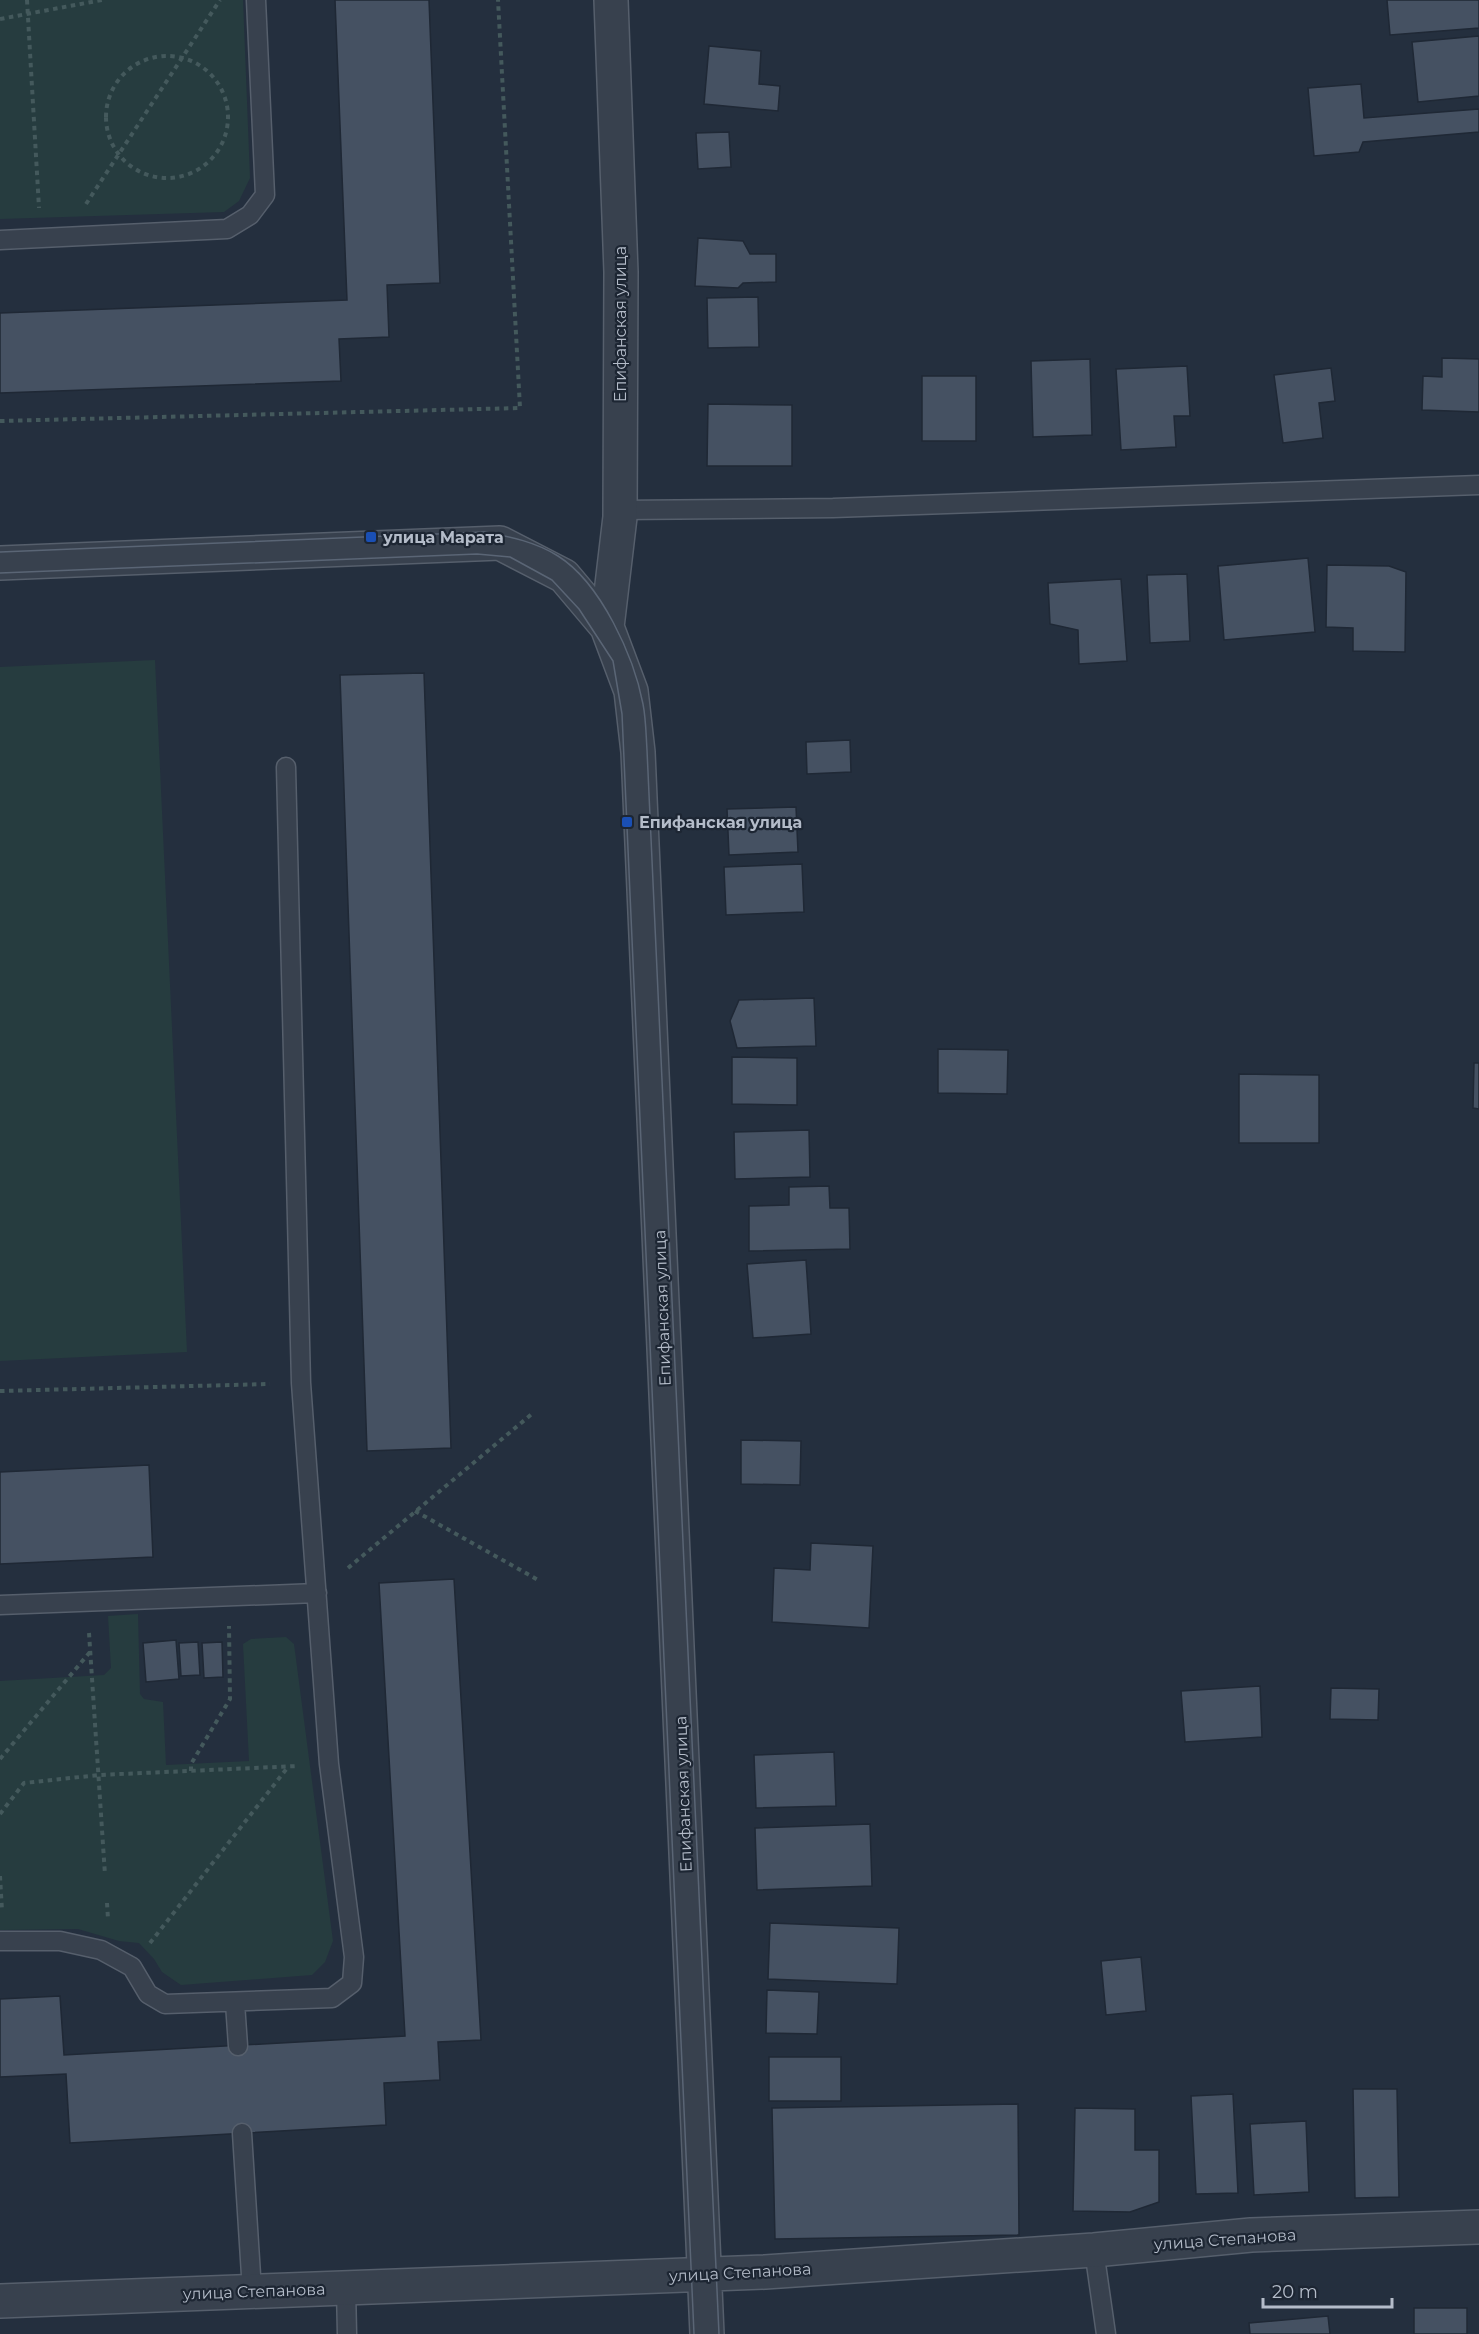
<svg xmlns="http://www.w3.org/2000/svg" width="1479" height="2334" font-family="Montserrat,sans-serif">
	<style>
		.green { fill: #263c3f }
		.building { fill: #455162; stroke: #1f2835; stroke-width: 1.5 }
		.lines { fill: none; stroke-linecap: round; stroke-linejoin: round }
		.lane-casing { stroke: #565f6c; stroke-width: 21 }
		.street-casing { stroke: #565f6c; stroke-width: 36 }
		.path { stroke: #44595c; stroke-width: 4; stroke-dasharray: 4.5 4.5; stroke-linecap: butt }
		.lane { stroke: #38414e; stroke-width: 18 }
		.street { stroke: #38414e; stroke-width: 33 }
		.tram { stroke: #5a6575; stroke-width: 1.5 }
		.transit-dot { fill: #1a4fb4; stroke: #1d2633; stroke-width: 2 }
		.labels { text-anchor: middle; stroke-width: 4.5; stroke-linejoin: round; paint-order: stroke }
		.street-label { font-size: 16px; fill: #b4bcc9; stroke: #1d2633 }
		.poi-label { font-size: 16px; font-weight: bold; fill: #b4bcc9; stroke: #1d2633; text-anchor: start }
	</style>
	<rect width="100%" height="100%" fill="#242f3e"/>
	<path class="green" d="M0,0H243L250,178L239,201L224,212L0,219Z
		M155,660L187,1352L0,1361V667Z
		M138,1614L140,1694L144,1699L163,1702L166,1765L249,1761L243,1644L251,1639L286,1637L294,1644L333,1941L325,1962L312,1975L181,1985L162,1972L154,1959L139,1943L119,1941L78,1929L0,1930V1681L104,1675L111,1668L108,1616Z"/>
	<path class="building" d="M335,0H429L440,283L387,285L389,337L339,339L341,381L0,393V313L347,300Z
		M1387,0H1479V28L1390,35Z
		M1479,36V96L1418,102L1412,42Z
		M709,46L761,51L759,84L780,86L778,111L704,104Z
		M1361,84L1364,118L1479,109V132L1363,142L1359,152L1314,156L1308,88Z
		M729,132L731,167L698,169L696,133Z
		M698,238L743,241L750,254H776V282L743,283L738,288L695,286Z
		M758,297L759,347L708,348L707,298Z
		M1442,358L1479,359V412L1422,410L1423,376L1442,377Z
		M1090,359L1092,435L1033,437L1031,361Z
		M1187,366L1190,416H1174L1176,447L1121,450L1116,369Z
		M1331,368L1335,401L1319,403L1323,438L1283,443L1274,375Z
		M922,376H976V441H922Z
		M708,404L792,405V466H707Z
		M1308,558L1315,632L1224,640L1218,566Z
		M1327,565L1389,566L1406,572L1405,652L1353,651V628L1326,627Z
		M1187,574L1190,641L1150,643L1147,575Z
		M1121,579L1127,661L1079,664L1078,630L1050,624L1048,583Z
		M424,673L451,1448L367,1451L340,675Z
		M850,740L851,772L807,774L806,742Z
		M796,807L798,852L729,855L727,809Z
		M802,864L804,912L726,915L724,867Z
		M814,998L816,1046L737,1048L730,1021L739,1000Z
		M938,1049L1008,1050L1007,1094L938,1093Z
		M732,1057L797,1058V1105L732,1104Z
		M1474,1063H1479V1109L1473,1108Z
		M1239,1074L1319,1075V1143H1239Z
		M809,1130L810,1177L735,1179L734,1132Z
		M829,1186L830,1208H849L850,1249L749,1251V1206L789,1205V1187Z
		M806,1260L811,1334L753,1338L747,1264Z
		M741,1440L801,1441L800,1485L741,1484Z
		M149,1465L153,1557L0,1564V1472Z
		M811,1543L873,1546L869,1628L772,1622L774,1568L810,1570Z
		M454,1579L481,2040L438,2042L440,2080L384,2083L386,2125L70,2143L66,2074L0,2077V1999L60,1996L64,2055L405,2036L379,1583Z
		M176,1640L179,1679L146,1682L143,1643Z
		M198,1642L200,1675L181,1676L179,1643Z
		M222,1642L223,1677L204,1678L202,1643Z
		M1260,1686L1262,1737L1185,1742L1181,1691Z
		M1331,1688L1379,1689L1378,1720L1330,1719Z
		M834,1752L836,1806L756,1808L754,1755Z
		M870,1824L872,1886L757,1890L755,1828Z
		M770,1923L899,1928L897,1984L768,1979Z
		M1141,1957L1146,2011L1106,2015L1101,1961Z
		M767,1990L819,1992L817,2034L766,2033Z
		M769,2057H841V2101H769Z
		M1353,2089H1397L1399,2197L1355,2198Z
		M1233,2094L1238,2193L1196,2194L1191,2096Z
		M1018,2104L1019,2235L775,2239L772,2108Z
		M1075,2108L1135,2109V2150H1159V2202L1130,2212L1073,2211Z
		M1306,2121L1309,2192L1254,2195L1250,2124Z
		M1414,2308H1467V2334H1414Z
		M1328,2316L1330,2334H1250L1249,2323Z"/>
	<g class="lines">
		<g class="lane-casing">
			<path id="lane" d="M0,240L227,229L250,215L265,195L256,0
				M620,510L833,508L1479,485
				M0,1605L317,1593
				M0,1941H60L101,1950L132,1967L148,1994L165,2004L332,1998L352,1983L354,1957L329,1764L301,1383L286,767
				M235,2003L238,2046
				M242,2133L252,2291
				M1094,2250L1106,2334
				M346,2288L347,2334"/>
		</g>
		<g class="street-casing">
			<path id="street" d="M611,0L621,272L620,517L607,627L631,691L638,752L707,2334
				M0,563L500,543L564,576L607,627
				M0,2301L765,2272L1094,2250L1251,2235L1479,2227"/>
		</g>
		<path class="path" d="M27,0L39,208
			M0,19L102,0
			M106 117a61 61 0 1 1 122 0a61 61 0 1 1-122 0Z
			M86,204L220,0
			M0,421L520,408L498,0
			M0,1391L270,1384
			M415,1511L540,1581
			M348,1568L533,1413
			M89,1633L105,1875
			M0,1759L90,1652
			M191,1771V1764L230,1699L229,1626
			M0,1814L24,1783L99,1775L298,1766
			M0,1876L2,1911
			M107,1903L108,1919
			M150,1943L288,1767"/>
		<use href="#lane" class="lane"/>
		<use href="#street" class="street"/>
		<path class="tram" d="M0,552L485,532C511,537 536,542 558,556C601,583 634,657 643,704C646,719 646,735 647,750L719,2334
			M0,573L477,554L510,557L552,580L579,609L613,661L622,714L694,2334"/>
	</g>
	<g class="transit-dot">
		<rect x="365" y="531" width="12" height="12" rx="3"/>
		<rect x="621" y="816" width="12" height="12" rx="3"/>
	</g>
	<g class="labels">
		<g class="street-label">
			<text transform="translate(620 324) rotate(-90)" y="6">Епифанская улица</text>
			<text transform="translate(662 1308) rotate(-92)" y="6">Епифанская улица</text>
			<text transform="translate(683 1794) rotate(-92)" y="6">Епифанская улица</text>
			<text transform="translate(1225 2239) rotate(-4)" y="6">улица Степанова</text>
			<text transform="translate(740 2272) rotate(-3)" y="6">улица Степанова</text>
			<text transform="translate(254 2291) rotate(-2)" y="6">улица Степанова</text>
		</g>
		<g class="poi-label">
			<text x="383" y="543">улица Марата</text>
			<text x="639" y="828">Епифанская улица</text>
		</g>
	</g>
	<path d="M1263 2298v9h129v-9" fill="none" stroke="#b4bcc9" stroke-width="3"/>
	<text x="1272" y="2298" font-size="18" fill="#b4bcc9" stroke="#1d2633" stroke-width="4.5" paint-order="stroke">20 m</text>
</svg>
